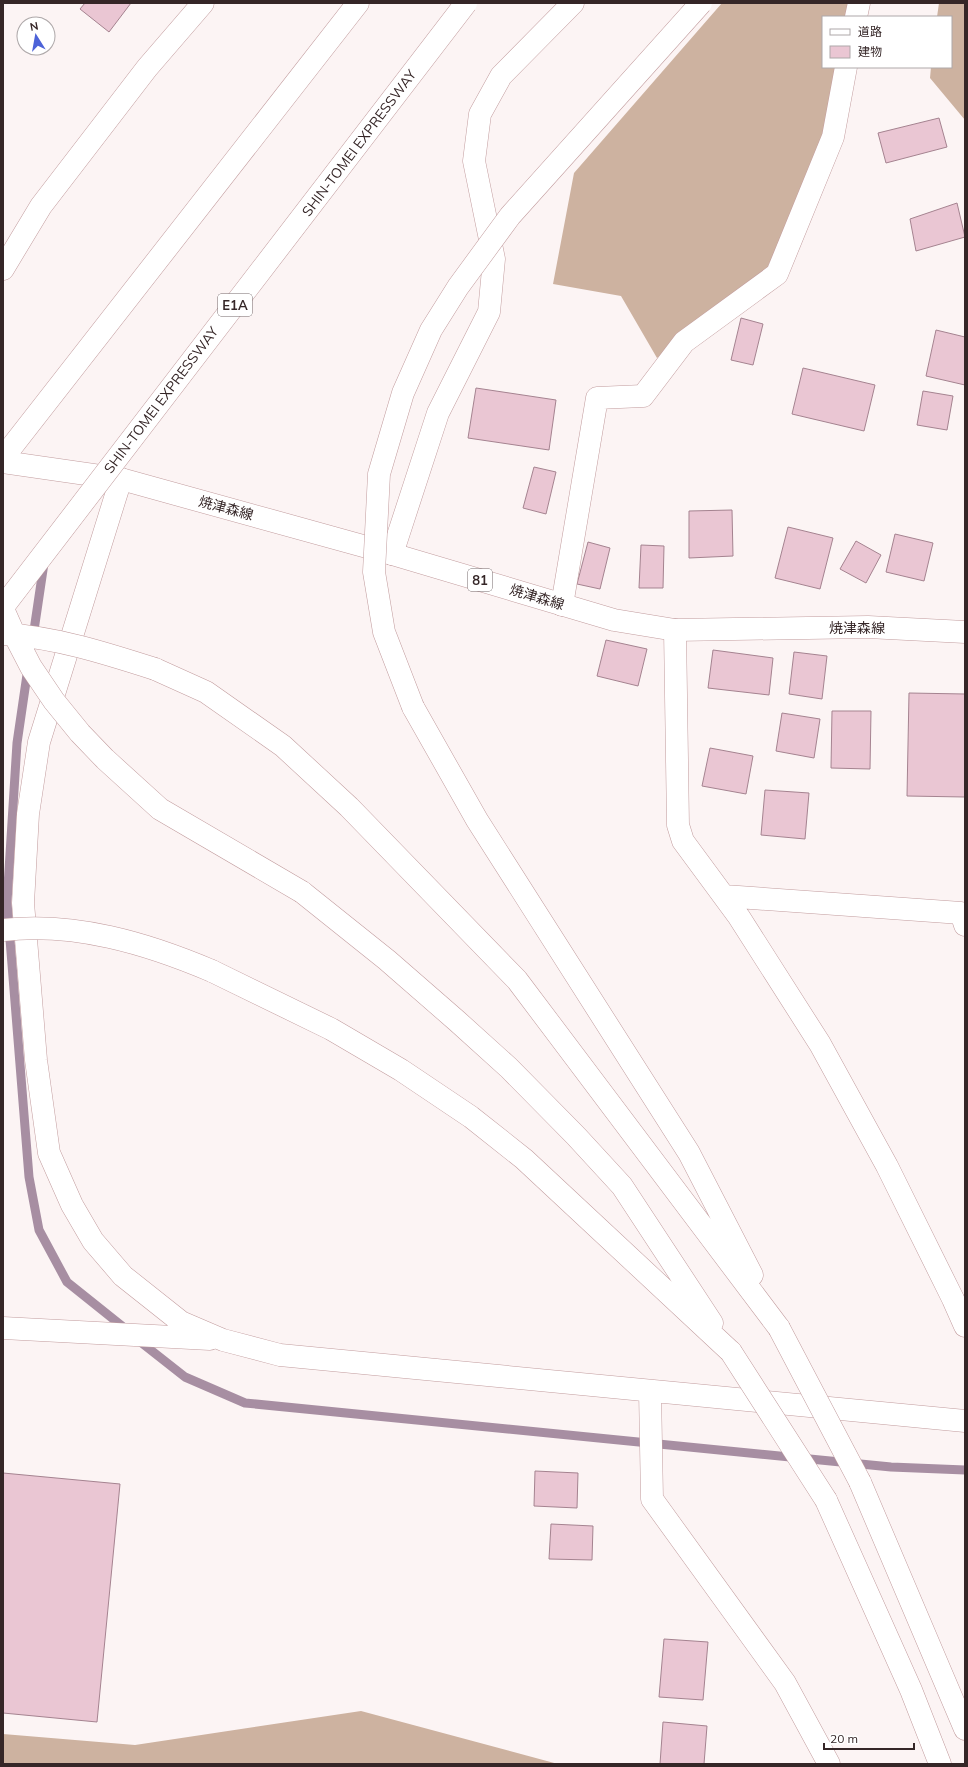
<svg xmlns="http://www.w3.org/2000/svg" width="968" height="1767" font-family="Mulish,'Noto Sans JP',sans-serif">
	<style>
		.forest { fill: #cdb2a0 }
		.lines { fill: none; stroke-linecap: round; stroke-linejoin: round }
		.stream { stroke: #a78ea2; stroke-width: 9 }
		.building { fill: #eac6d3; stroke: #a58390 }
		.minor-casing { stroke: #c29c9e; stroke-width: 23 }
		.major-casing { stroke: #c29c9e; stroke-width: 23 }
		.highway-casing { stroke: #c29c9e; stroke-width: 23 }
		.minor { stroke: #fff; stroke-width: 22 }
		.major { stroke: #fff; stroke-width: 22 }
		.highway { stroke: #fff; stroke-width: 22 }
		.highway-bridge-casing { stroke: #c29c9e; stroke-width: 23; stroke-linecap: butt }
		.highway-bridge { stroke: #fff; stroke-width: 22 }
		.labels { text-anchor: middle; stroke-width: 4; stroke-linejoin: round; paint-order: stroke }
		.shield { fill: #fff; stroke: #726768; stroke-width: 1 }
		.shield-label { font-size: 13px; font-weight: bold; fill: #352627 }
		.street-label { font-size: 14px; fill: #352627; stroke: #fff }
	</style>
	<rect width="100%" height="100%" fill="#fcf4f4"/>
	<path class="forest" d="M722,3H848L845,17H823V67H835L821,146L759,287L657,358L621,296L553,284L574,173Z
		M939,3H965V120L930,78L931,67H951V17H937Z
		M361,1711L558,1764H3V1734L135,1745Z"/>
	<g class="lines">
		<path class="stream" d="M33,637L44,563
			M28,668L17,743L7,902L29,1177L39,1230L67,1282L127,1330
			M138,1340L185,1377L245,1403L891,1467L965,1470"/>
	</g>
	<path class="building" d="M85,3H131L109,32L80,9Z
		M939,118L947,147L886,163L878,133Z
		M957,203L965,237L916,251L910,219Z
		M741,318L763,324L753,365L731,360Z
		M936,330L965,337V385L926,376Z
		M803,368L875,385L864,431L792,414Z
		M476,388L556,400L549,450L468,438Z
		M923,391L953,396L947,430L917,425Z
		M534,467L556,472L546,514L523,508Z
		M732,510L733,556L689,558V511Z
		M788,527L833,538L820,589L775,578Z
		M895,534L933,543L924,581L886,572Z
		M856,541L881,555L866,583L840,569Z
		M588,542L610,548L600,589L577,584Z
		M641,545L664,546L663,588H639Z
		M606,640L647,649L638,686L597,676Z
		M713,650L773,658L769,695L708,688Z
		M794,652L827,656L822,699L789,694Z
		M909,693L965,694V797L907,796Z
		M832,711H871L870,769L831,768Z
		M782,713L820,719L814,758L776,751Z
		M710,748L753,756L746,794L702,786Z
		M765,790L809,793L805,839L761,835Z
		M535,1471L578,1473L577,1508L534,1506Z
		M3,1473L120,1484L97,1722L3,1713Z
		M551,1524L593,1526L592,1560L549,1559Z
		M664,1639L708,1642L703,1700L659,1697Z
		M663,1722L707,1726L704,1764H660Z"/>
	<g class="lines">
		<g class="minor-casing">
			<path id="minor" d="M856,17L859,3
				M121,479L39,742L28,814L23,903L36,1060L49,1153L72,1205L93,1241L123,1276L181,1322L223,1340L280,1355L965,1421
				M392,554L438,413L489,312L494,259L474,161L480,114L501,76L573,3
				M562,605L597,398L643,396L684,342L777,274L833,137L846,67
				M675,630L678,825L683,841L739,917L820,1044L887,1166L953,1299L965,1326
				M724,896L961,913L965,925
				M3,1328L210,1339
				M650,1391L652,1499L785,1683L829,1764"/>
		</g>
		<g class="major-casing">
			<path id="major" d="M3,462L121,479L392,554L614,620L675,630L868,627L965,632"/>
		</g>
		<g class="highway-casing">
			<path id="highway" d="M3,269L41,206L147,68L203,3
				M3,458L358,3
				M155,669L206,692L283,746L349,807L517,980L779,1328
				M413,707L477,820L689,1153L752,1275
				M302,892L387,960L457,1021L509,1068L576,1136L622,1186L712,1323
				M212,971L331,1029L401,1070L471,1117L524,1159L731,1352
				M860,1482L965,1729
				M826,1500L911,1690L940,1764"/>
		</g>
		<use href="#minor" class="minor"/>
		<use href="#major" class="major"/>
		<use href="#highway" class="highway"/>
		<g class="highway-bridge-casing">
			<path id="highway-bridge" d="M3,607L466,3
				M3,609L15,636L31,667L54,701L80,733L105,759L160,809L302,892
				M3,634C55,637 105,653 155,669
				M413,707L384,632L374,572L379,474L403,393L431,330L458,287L510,216L701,3
				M3,930C75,922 146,943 212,971
				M779,1328L860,1482
				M731,1352L826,1500"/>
		</g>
		<use href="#highway-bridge" class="highway-bridge"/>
	</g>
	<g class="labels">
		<g class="shield">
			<rect x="218" y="294" width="34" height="22" rx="3"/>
			<rect x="468" y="569" width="24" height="22" rx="3"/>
		</g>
		<g class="shield-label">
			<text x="235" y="310">E1A</text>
			<text x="480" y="585">81</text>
		</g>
		<g class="street-label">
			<text transform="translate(359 143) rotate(-53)" y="5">SHIN-TOMEI EXPRESSWAY</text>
			<text transform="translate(161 400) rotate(-53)" y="5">SHIN-TOMEI EXPRESSWAY</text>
			<text transform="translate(226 508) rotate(15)" y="5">焼津森線</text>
			<text transform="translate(537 597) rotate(17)" y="5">焼津森線</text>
			<text x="857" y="633">焼津森線</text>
		</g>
	</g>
	<rect width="968" height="1767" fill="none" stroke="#352627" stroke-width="8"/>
	<rect x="822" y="16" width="130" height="52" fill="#ffffff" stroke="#aea8a9"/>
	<rect x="830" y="29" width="20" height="6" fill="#ffffff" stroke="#aea8a9"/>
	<text x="858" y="36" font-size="12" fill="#352627">道路</text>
	<rect x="830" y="46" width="20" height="12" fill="#eac6d3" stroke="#aea8a9"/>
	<text x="858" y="56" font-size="12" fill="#352627">建物</text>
	<g transform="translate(36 36) rotate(349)"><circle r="19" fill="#ffffff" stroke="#aea8a9"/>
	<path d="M0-3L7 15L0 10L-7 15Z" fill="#4d63d8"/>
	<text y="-6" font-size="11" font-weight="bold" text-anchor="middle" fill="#352627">N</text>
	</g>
	<path d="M824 1743v6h90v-6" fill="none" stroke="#352627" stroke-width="2"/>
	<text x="830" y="1743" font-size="12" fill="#352627" stroke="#ffffff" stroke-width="3" paint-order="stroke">20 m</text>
</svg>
